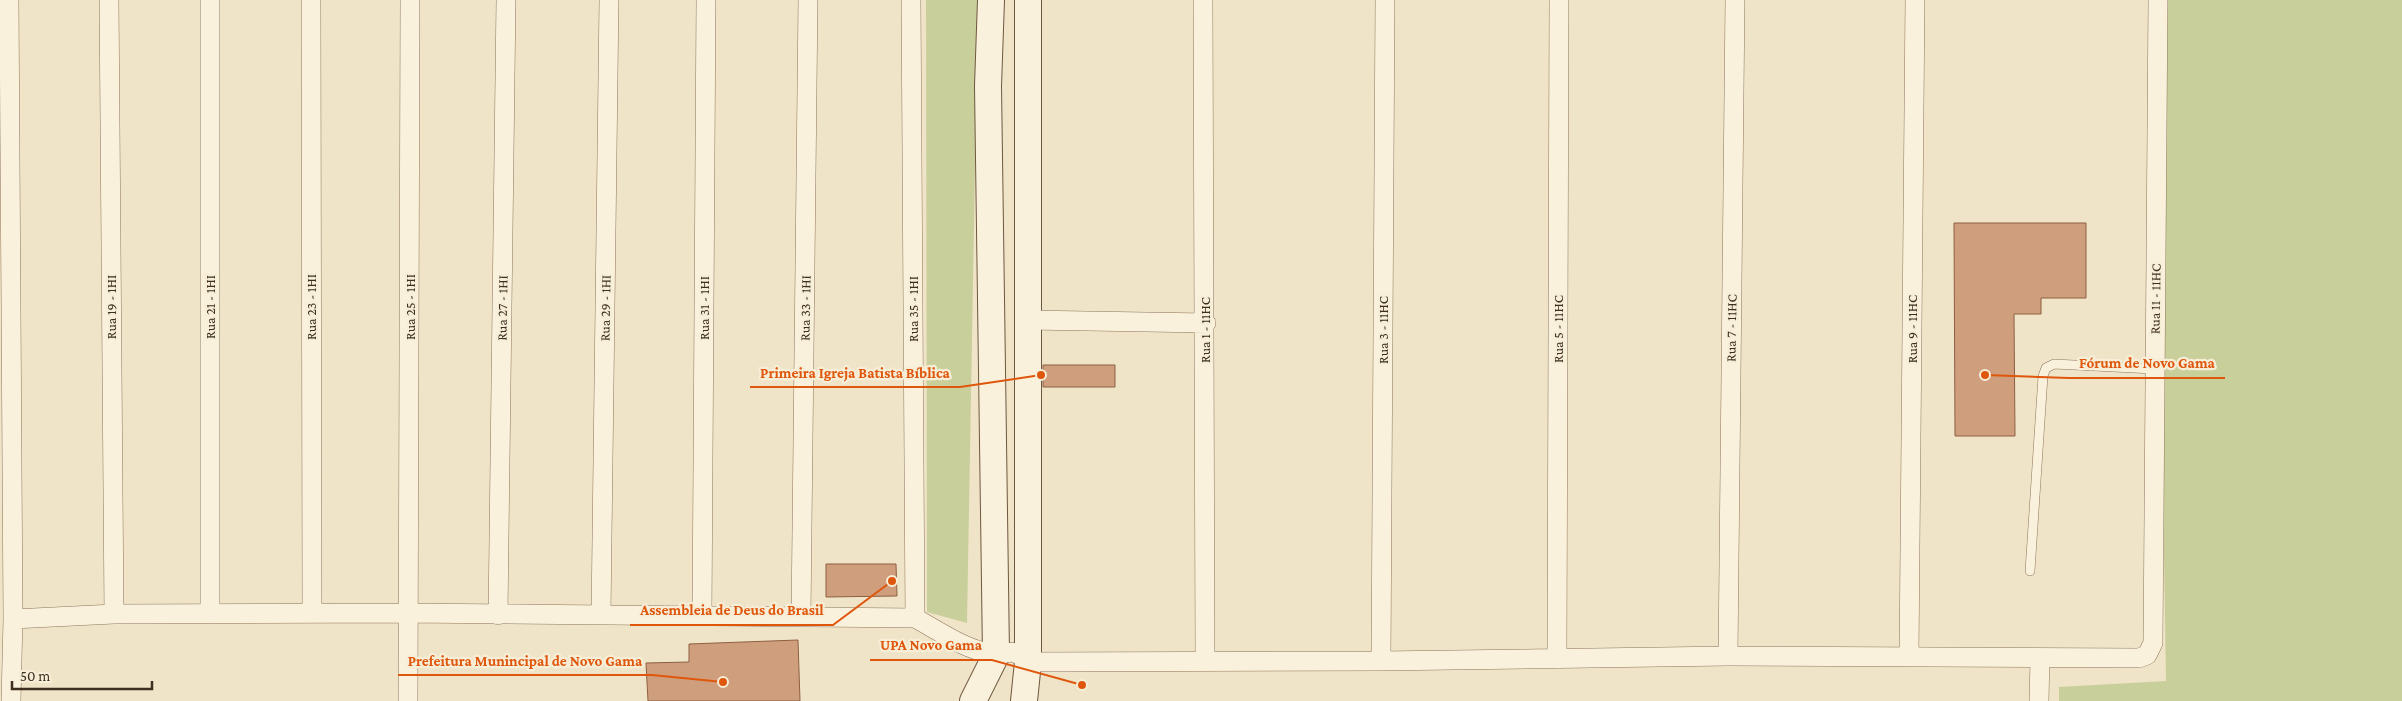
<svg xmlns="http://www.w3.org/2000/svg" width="2402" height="701" font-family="'Crimson Pro',serif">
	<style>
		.green { fill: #c9cf9b }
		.building { fill: #cf9f7d; stroke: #8d5f41 }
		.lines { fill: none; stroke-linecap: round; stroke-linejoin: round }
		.lane-casing { stroke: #8d765c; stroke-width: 10 }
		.street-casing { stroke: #8d765c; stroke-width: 20 }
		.secondary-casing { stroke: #6f573f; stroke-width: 28 }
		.lane { stroke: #faf1dc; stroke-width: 9 }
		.street { stroke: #faf1dc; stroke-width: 19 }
		.secondary { stroke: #faf1dc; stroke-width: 26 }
		.labels { text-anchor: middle; stroke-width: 4.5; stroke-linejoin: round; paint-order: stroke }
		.street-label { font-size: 14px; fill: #3d2e20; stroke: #f7eed8 }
		.leader { fill: none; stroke: #df570d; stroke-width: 2 }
		.callout-dot { fill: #df570d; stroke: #f7eed8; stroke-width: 2 }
		.callout-label { font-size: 15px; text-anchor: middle; font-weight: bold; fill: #df570d; stroke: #f7eed8; stroke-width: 4.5; stroke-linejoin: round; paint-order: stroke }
	</style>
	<rect width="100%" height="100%" fill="#f0e4c8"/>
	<path class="green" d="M926,0H978L967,623L927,612Z
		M2155,0H2402V701H2059V687L2166,681Z"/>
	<path class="building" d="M1954,223H2086V298H2041V314H2014L2015,436H1955Z
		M1043,365H1115V387H1043Z
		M826,564H896L897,596L826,597Z
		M798,640L800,701H648L646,663L689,662V644Z"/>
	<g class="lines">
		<g class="lane-casing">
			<path id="lane" d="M2030,571L2043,376L2046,368L2054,364L2154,369"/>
		</g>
		<g class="street-casing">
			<path id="street" d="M9,0L13,619
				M109,0L114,614
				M210,0V614
				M311,0L312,614
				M911,0L915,618
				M1203,0L1205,660
				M1028,320L1206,323
				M498,615L506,0
				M601,615L609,0
				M702,616L706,0
				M801,617L808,0
				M1728,656L1735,0
				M1909,657L1915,0
				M1557,659L1559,0
				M1381,661L1385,0
				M11,701L13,619L114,614L409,613L915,618C939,631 965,650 993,654C1009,657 1008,644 1028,662L1381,661L1728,656L2139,658L2147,655L2153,643L2158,0
				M408,701L410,0
				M2039,701L2040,658"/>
		</g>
		<g class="secondary-casing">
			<path id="secondary" d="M973,701L996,655L988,86L991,0
				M1024,701L1028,662V0"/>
		</g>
		<use href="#lane" class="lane"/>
		<use href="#street" class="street"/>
		<use href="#secondary" class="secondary"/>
	</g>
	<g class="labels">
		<g class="street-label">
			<text transform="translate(2155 299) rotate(-89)" y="5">Rua 11 - 11HC</text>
			<text transform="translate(111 307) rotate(-90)" y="5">Rua 19 - 1HI</text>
			<text transform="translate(210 307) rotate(-90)" y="5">Rua 21 - 1HI</text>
			<text transform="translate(311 307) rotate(-90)" y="5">Rua 23 - 1HI</text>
			<text transform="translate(410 307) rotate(-90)" y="5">Rua 25 - 1HI</text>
			<text transform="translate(502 308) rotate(-89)" y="5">Rua 27 - 1HI</text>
			<text transform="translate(605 308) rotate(-89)" y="5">Rua 29 - 1HI</text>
			<text transform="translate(704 308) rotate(-90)" y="5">Rua 31 - 1HI</text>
			<text transform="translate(805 308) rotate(-89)" y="5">Rua 33 - 1HI</text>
			<text transform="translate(913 309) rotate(-90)" y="5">Rua 35 - 1HI</text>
			<text transform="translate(1731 328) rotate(-89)" y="5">Rua 7 - 11HC</text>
			<text transform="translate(1558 329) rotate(-90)" y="5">Rua 5 - 11HC</text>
			<text transform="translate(1912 329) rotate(-90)" y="5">Rua 9 - 11HC</text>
			<text transform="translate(1205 330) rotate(-90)" y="5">Rua 1 - 11HC</text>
			<text transform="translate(1383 330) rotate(-90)" y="5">Rua 3 - 11HC</text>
		</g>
	</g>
	<path class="leader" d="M1985 375L2069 378H2225M1041 375L960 387H750M892 581L833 625H630M1082 685L992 660H870M723 682L652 675H398"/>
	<g class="callout-dot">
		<circle cx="1985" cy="375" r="5"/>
		<circle cx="1041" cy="375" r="5"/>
		<circle cx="892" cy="581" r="5"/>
		<circle cx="1082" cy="685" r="5"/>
		<circle cx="723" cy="682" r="5"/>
	</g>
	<g class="callout-label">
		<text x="2147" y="368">Fórum de Novo Gama</text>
		<text x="855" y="378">Primeira Igreja Batista Bíblica</text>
		<text x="732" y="615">Assembleia de Deus do Brasil</text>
		<text x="931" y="650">UPA Novo Gama</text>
		<text x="525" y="666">Prefeitura Munincipal de Novo Gama</text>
	</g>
	<path d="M12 681v8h140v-8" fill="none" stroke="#3d2e20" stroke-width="2.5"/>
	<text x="20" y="681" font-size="15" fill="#3d2e20" stroke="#f7eed8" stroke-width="4" paint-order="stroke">50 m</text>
</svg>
